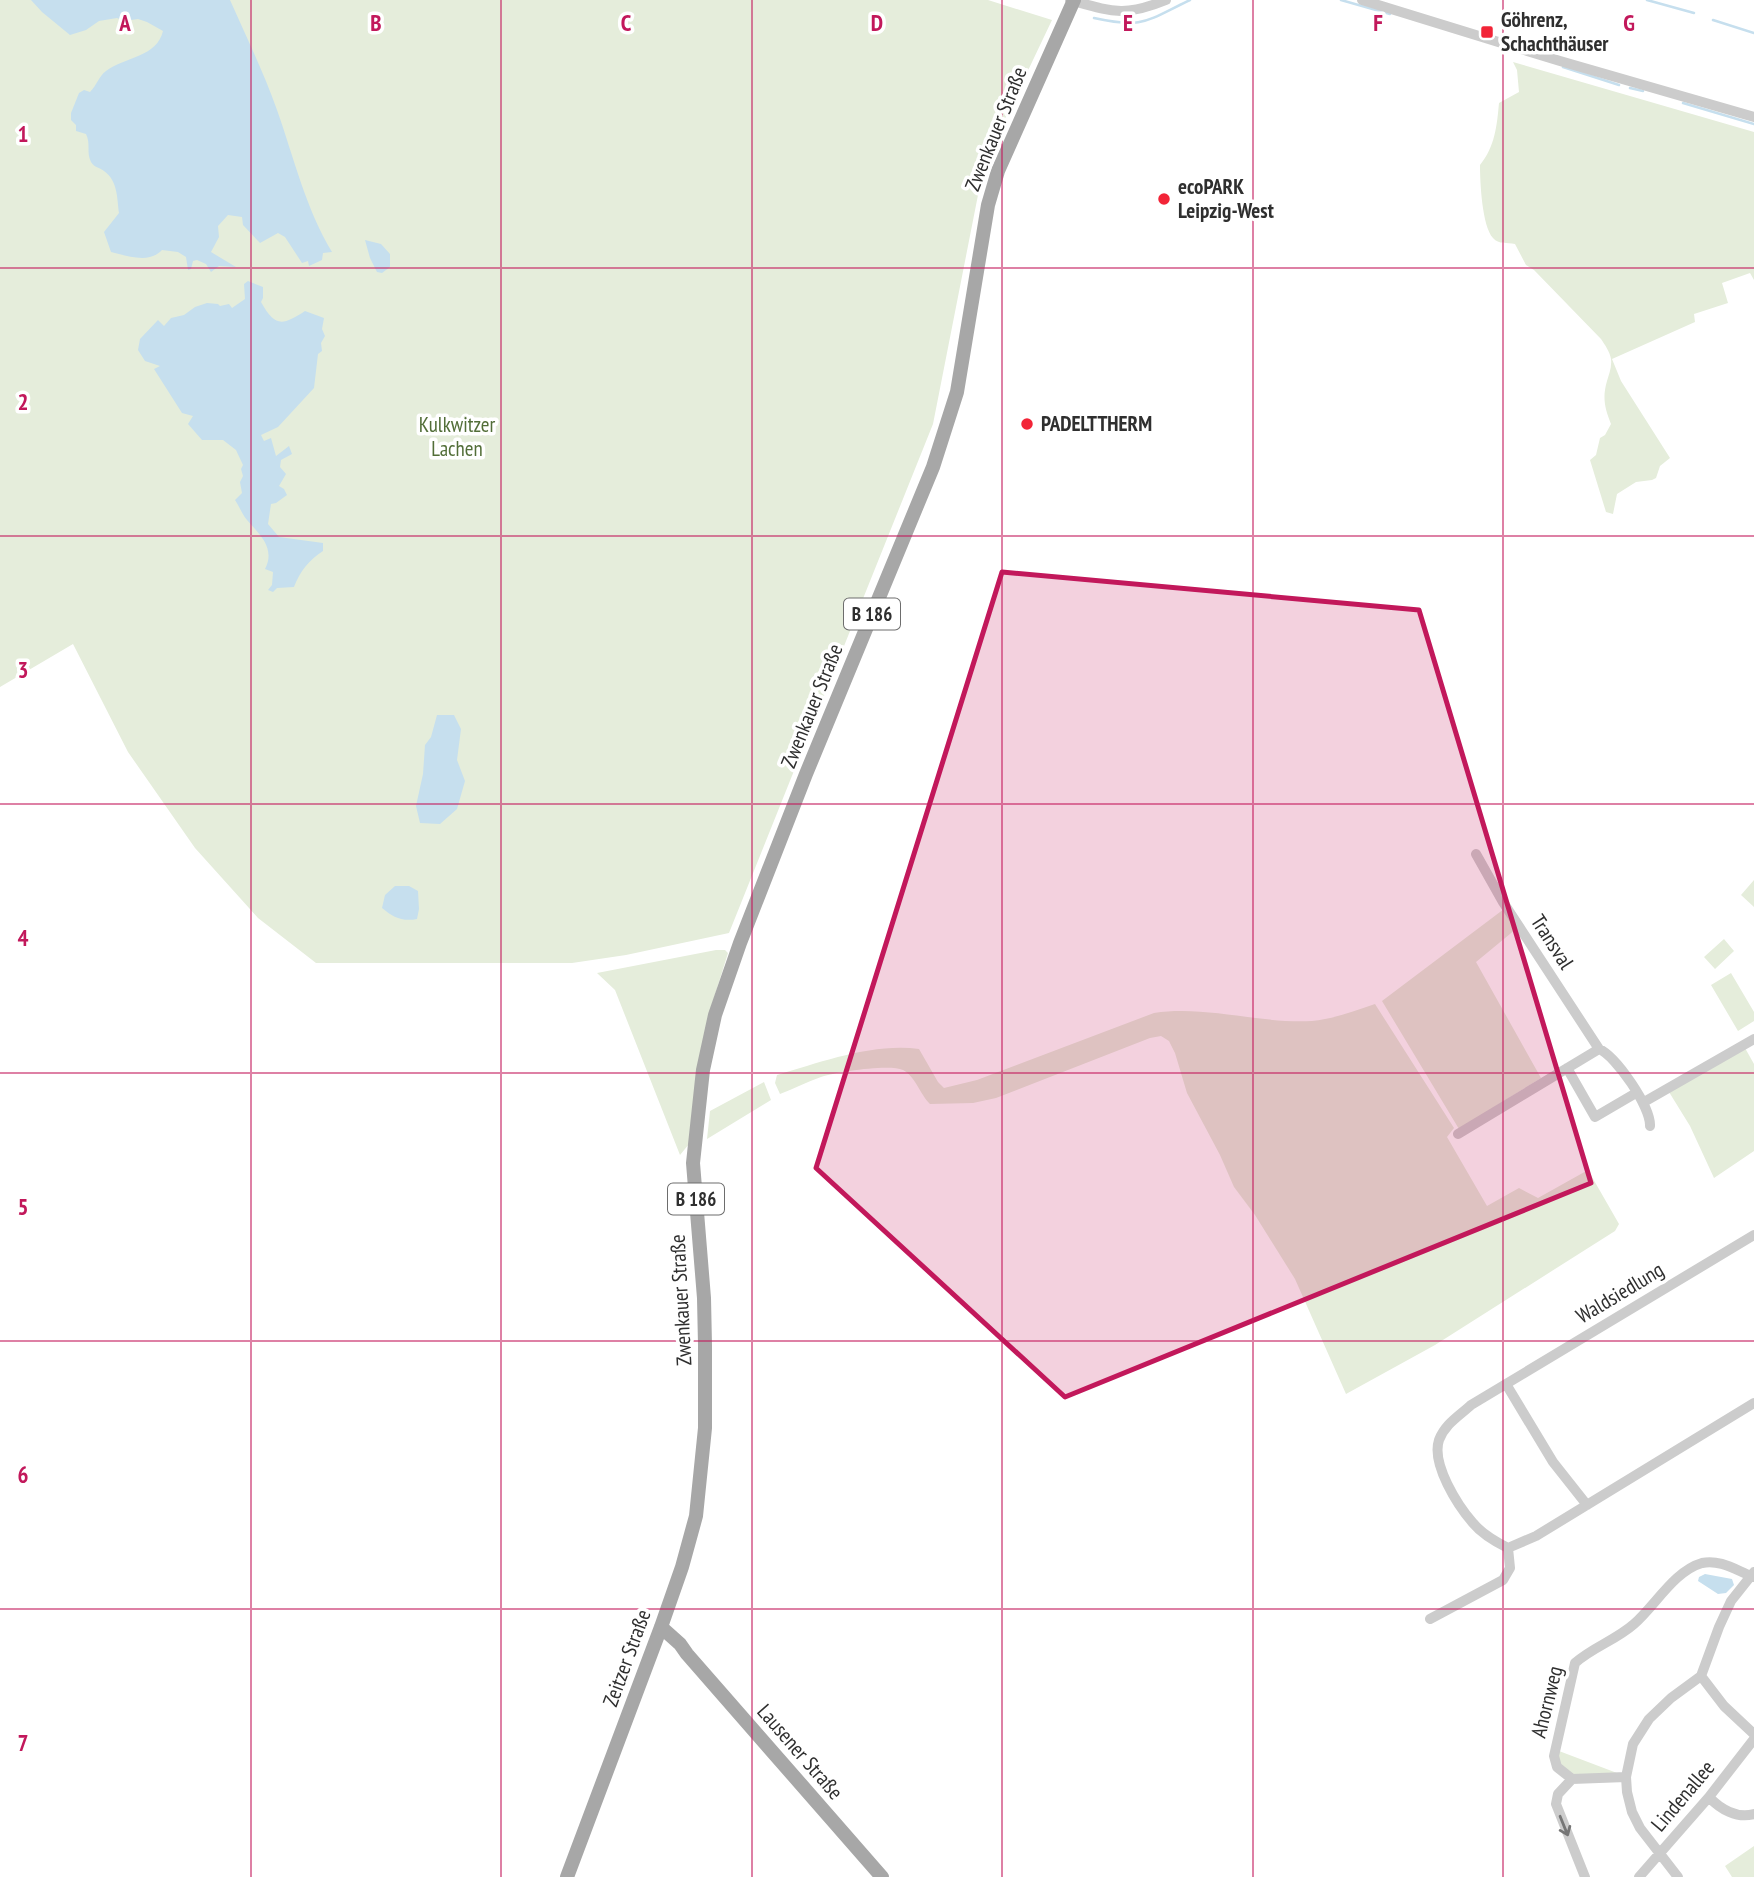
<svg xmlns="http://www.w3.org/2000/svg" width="1754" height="1877" font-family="'PT Sans Narrow',sans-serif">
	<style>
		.green { fill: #e5eddb }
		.water { fill: #c6dfee }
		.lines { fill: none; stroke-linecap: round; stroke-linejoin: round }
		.stream { stroke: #c6dfee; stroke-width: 2.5 }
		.minor { stroke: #ccc; stroke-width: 10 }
		.major { stroke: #a7a7a7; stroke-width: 14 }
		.oneway { stroke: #767676 }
		.marked { fill: #c2185b; fill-opacity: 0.2; stroke: #c2185b; stroke-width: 5; stroke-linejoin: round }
		.grid { fill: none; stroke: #c2185b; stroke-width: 2; stroke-opacity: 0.55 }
		.poi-dot { fill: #f22437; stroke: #fff; stroke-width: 2.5 }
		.labels { text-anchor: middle; stroke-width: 7; stroke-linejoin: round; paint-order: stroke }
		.shield { fill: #fff; stroke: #6d6d6d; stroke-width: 2 }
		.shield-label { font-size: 19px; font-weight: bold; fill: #2f2f2f }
		.poi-label { font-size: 21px; font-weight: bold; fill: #2f2f2f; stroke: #fff; text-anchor: start }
		.street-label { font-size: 21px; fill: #2f2f2f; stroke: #fff }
		.park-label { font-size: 21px; fill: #526e38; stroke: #fff }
		.grid-label { font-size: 23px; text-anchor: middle; font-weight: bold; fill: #c2185b; stroke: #fff; stroke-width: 7; stroke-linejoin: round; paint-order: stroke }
	</style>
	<rect width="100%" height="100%" fill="#fff"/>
	<path class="green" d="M0,0H988L1052,20L986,159L982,192L978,195L933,424L729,933L626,955L572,963H316L258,918L195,848L128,752L73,644L0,687Z
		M1513,62L1754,132V280L1750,273L1722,283L1728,303L1694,314L1695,322L1612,359L1621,381L1670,458L1660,466L1656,478L1652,480L1636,482L1617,494L1613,514L1606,512L1590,460L1596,455L1600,438L1605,435L1611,424C1605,409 1602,398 1607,381C1609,374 1612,367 1611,359C1610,352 1605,345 1601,339L1534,270L1526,265L1515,244C1507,242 1499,245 1493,238C1482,226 1480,182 1480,165C1495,147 1497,125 1499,103L1519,92L1517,70Z
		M1754,880V907L1741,895Z
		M1504,909L1516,929L1476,962L1541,1078L1459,1129L1382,1001Z
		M1724,939L1734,951L1715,969L1704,957Z
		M716,950H725L728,953L708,1017L689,1144L680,1155L615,990L597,973Z
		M1731,973L1754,1012V1021L1738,1031L1711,985Z
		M1375,1004L1454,1128L1447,1137L1487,1206L1519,1188L1538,1198L1588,1170L1619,1224L1615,1231L1435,1345L1346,1394L1295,1279L1255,1215L1234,1187L1220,1155L1187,1093L1175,1053L1169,1041L1161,1036L1150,1038L996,1098L973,1103L930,1104C920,1094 915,1076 903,1070C889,1064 836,1072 821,1077C807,1082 793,1089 780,1094L775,1083L777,1075C822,1062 872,1043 919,1049L938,1082L944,1088L977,1080L1154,1013C1206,1005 1259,1024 1312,1021C1333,1019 1355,1011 1375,1004Z
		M1745,1048L1754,1064V1151L1714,1178L1690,1126L1669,1092Z
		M764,1082L771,1100L707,1139L710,1111Z
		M1559,1751L1617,1773L1577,1775L1567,1773L1558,1760Z
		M1754,1846V1877H1732L1725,1866Z"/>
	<path class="water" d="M31,0H230C246,36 264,73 277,110C294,158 306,209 332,252L323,253L322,260L309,266L308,261L302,263L285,237L278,233L260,243L243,225L242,217L228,215L218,226L219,237L211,252L236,267L219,266L211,272L206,264L197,260L193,261L191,269L188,270L186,257L178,252L162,250C149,264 128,256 111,252L104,232L119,213C117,198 118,181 104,171C99,167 95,168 91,162C86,152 91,144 86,134L76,131V125L71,120V113L79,93L84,90L90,92C97,85 99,76 106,71C125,57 157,57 163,31L147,22L138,19L124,21L117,18L99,21L86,30L70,35L42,12Z
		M365,240L381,244L390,254V267L382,273L377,272L370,258Z
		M248,281L263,287V298L261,302C275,327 282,326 305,311L324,318L322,329L325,336L321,343L322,351L318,354L314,388L278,427L261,435L264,441L271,438L276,456L289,446L292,454L281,460L280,467L286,474L279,486L284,489L287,495L276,503L271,504L268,524L279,537L323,543V551C309,560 300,571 294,587L277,588L273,592L268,590L272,585L273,572L265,569C276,548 259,534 247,520C242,514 239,506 235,500L242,493L240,482L243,476L241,469L243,465L236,450L223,440H202L188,424L193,416L182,413L154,369L160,366L145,361L138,350L140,339L158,320L164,326L171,318L184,315L195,307L207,303L218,304L220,306L229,304L232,308L245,299L244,284Z
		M437,715H454L461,729L457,760L465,781L457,809L440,824L420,823L416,806L423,774L425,745L431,737Z
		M395,886H409L418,891L419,909L417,919C402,922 393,917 382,908L385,895Z
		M1705,1574L1732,1579L1734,1585L1726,1593L1718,1594L1698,1581L1699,1577Z"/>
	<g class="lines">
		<path class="stream" d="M1341,0L1390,14
			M1647,0L1694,13
			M1094,18C1144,29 1146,21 1190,0
			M1713,20L1754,33
			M1563,67L1619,85
			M1630,88L1643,91
			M1683,103L1754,124"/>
		<path class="minor" d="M1070,0C1113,12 1125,17 1166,0
			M1362,0L1560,61L1754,117
			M1476,854L1503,902L1599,1049C1616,1056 1651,1107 1650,1126
			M1567,1068L1595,1117L1636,1093
			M1644,1102L1754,1039
			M1458,1134L1599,1049
			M1506,1384L1553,1462L1587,1505
			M1508,1548C1496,1542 1482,1534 1473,1523C1458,1506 1431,1464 1439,1440C1445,1424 1459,1416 1471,1405L1754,1235
			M1508,1548L1536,1536L1754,1403
			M1430,1619L1503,1580L1510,1568L1508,1548
			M1701,1676L1724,1706L1754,1734
			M1626,1777L1572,1779L1557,1767L1554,1756L1575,1663C1593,1647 1616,1640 1634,1624C1655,1606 1674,1571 1702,1563C1721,1559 1737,1571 1754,1577
			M1572,1779L1558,1794L1556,1804L1585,1877
			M1709,1797C1720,1809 1737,1819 1754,1814
			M1639,1877L1709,1797L1754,1739
			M1678,1877L1640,1828L1632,1812L1627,1792L1626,1777L1633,1744L1649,1719L1671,1698L1701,1676L1719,1627L1731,1601L1754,1572"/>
		<path class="major" d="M661,1627L680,1644L687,1654L882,1877
			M567,1877L661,1627L682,1567L696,1516L705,1428V1345L704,1298L693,1163L703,1070L715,1015L740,943L806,774L933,467L957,392L988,205L998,171L1074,0"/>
	</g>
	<defs><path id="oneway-shaft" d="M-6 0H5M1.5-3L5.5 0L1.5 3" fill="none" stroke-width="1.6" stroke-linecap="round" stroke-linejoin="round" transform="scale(1.75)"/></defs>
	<use class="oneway" href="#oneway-shaft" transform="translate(1564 1826) rotate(68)"/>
	<path class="marked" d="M1002,572L1419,610L1591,1183L1065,1397L816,1168Z"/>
	<path class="grid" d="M251,0V1877M501,0V1877M752,0V1877M1002,0V1877M1253,0V1877M1503,0V1877M0,268H1754M0,536H1754M0,804H1754M0,1073H1754M0,1341H1754M0,1609H1754"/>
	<g class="poi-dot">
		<rect x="1480" y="25" width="14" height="14" rx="3.5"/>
		<circle cx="1164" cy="199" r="7"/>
		<circle cx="1027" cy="424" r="7"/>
	</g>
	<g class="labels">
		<g class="shield">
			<rect x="844" y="598.5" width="56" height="31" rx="5"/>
			<rect x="668" y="1183.5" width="56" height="31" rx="5"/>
		</g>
		<g class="shield-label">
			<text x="872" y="621">B 186</text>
			<text x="696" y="1206">B 186</text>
		</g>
		<g class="poi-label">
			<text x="1501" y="27">Göhrenz,<tspan x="1501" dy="24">Schachthäuser</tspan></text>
			<text x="1178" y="194">ecoPARK<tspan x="1178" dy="24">Leipzig-West</tspan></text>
			<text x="1041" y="431">PADELTTHERM</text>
		</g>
		<g class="street-label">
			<text transform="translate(996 129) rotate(-68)" y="7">Zwenkauer Straße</text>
			<text transform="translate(812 706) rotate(-68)" y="7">Zwenkauer Straße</text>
			<text transform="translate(1552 942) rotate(57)" y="7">Transval</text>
			<text transform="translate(1620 1293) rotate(-31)" y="7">Waldsiedlung</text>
			<text transform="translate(681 1300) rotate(-93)" y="7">Zwenkauer Straße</text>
			<text transform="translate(627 1658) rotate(-70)" y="7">Zeitzer Straße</text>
			<text transform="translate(1547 1702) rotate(-76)" y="7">Ahornweg</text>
			<text transform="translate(800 1752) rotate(49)" y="7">Lausener Straße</text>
			<text transform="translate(1683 1796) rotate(-50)" y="7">Lindenallee</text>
		</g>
		<g class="park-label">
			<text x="457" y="432">Kulkwitzer<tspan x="457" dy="24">Lachen</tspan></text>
		</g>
	</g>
	<g class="grid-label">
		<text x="125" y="31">A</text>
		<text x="376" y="31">B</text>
		<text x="626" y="31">C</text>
		<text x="877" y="31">D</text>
		<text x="1128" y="31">E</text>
		<text x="1378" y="31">F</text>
		<text x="1629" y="31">G</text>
		<text x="23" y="142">1</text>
		<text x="23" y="410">2</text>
		<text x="23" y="678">3</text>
		<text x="23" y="946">4</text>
		<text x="23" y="1215">5</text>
		<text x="23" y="1483">6</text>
		<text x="23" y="1751">7</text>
	</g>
</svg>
